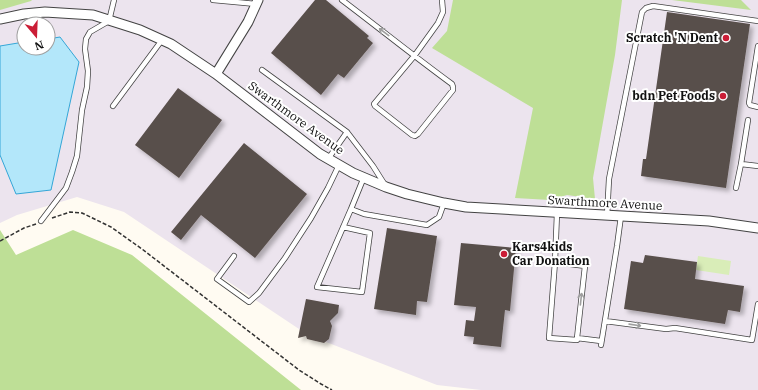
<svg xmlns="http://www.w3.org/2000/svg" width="758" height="390" font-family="'IBM Plex Serif',serif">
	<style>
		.industrial { fill: #ece4ee; fill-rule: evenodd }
		.green { fill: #d9edb8 }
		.forest { fill: #bedf96 }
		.water { fill: #b3e7fa; stroke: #34a6d7 }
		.building { fill: #594f4b; filter: url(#shadow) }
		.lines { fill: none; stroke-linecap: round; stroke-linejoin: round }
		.service-casing { stroke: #434343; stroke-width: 6 }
		.minor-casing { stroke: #434343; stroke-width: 11 }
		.path { stroke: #323232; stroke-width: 1.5; stroke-dasharray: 4 2; stroke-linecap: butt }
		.service { stroke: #fff; stroke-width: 4.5 }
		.minor { stroke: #fff; stroke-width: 9 }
		.oneway { stroke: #9f9f9f }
		.poi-dot { fill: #cb1d36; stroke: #fff; stroke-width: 1.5 }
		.labels { text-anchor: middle; stroke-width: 4; stroke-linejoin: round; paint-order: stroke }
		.poi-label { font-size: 12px; font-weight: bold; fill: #101010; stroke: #fff; text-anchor: end }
		.street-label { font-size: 12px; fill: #101010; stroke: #fff }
	</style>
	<defs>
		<filter id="shadow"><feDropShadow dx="3.5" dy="3.5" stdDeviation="2" flood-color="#0004"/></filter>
	</defs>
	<rect width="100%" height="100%" fill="#fffbf2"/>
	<path class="industrial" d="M0,0H758V390H481L437,385L308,335L124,212L77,197L17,215L0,223ZM24,24H48V48H24Z"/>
	<path class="green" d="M698,256L731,261L729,275L696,270Z"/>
	<path class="forest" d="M0,0H32L31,1L0,10Z
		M453,0H622L615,55L593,178L595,199L567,195L550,200L515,198L533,108L432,48L447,31Z
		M672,0H741L751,10Z
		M0,230L16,255L73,230L132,255L301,390H0Z"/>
	<path class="water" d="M60,37L79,62L51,190L16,194L0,155V46L24,42V48H48V39Z"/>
	<path class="building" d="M315,0H326L369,36L367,38L373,43L344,78L338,74L321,95L271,53Z
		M667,12L750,24L726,188L641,176L643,159H646Z
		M178,88L222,120L179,178L135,145Z
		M244,143L307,194L255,258L201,215L181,240L171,232Z
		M387,228L437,236L427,302L417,301L416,315L374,309Z
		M461,243L516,248L510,311L505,310L501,347L473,344L474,337L464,336L466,320L474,321L476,307L454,305Z
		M645,255L697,262L695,279L744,286L740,312L728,310L725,324L624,309L631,261L643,263Z
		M306,299L339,305L338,313L330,321L332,326L329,339L324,343L307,339L306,336L298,338Z"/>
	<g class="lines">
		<g class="service-casing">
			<path id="service" d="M213,0L257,4
				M342,0C379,28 415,57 452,84L453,87V90L418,134L415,136L412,135L375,106L374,104L415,55L438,23L443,12L442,0
				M758,46L749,103L750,105L758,107
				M262,70L347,132L373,166L385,185
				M113,106L162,40
				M748,120L741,164L758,166
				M328,159L347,132
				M364,177L351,209L364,214L427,225L439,217L444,203
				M736,188L741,164
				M557,213L555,262L549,338L577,340V338L601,341
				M607,216L609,179L642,12L646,8L653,6L758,21
				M41,221L66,188L72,172L77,156L82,110L87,87L88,71L85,49L86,39L90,32L109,21L114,0
				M343,227L370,233L362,292L317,287L351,209
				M234,256L217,279L249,302L259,293L285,258L311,218L328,188L339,165
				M555,262L585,266L577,338
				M605,321L666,329L675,328L752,340L758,304
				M601,345L617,246L621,216"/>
		</g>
		<g class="minor-casing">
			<path id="minor" d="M0,19L24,14L45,12L93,15L140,30L171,44L216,74L320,154L353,173L386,187L407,194L444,203L466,207L709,221L758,228
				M216,74L248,22L258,0"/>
		</g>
		<path class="path" d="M52,218L70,212L82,213L111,227L142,249L299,370L321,384L332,390
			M0,241L24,228L36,224"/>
		<use href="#service" class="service"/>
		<use href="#minor" class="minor"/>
	</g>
	<defs><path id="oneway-shaft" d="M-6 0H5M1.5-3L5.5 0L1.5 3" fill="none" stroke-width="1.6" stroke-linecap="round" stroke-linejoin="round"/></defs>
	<g class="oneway">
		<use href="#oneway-shaft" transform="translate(384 32) rotate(-143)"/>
		<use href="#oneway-shaft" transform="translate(581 299) rotate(-84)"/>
		<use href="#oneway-shaft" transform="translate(635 325) rotate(8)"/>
	</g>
	<g class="poi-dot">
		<circle cx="726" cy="38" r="4"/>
		<circle cx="723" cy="96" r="4"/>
		<circle cx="504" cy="254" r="4"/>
	</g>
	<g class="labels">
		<g class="poi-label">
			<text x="718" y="42">Scratch 'N Dent</text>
			<text x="715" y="100">bdn Pet Foods</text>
			<text x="512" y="251" text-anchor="start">Kars4kids<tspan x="512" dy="14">Car Donation</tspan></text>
		</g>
		<g class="street-label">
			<text transform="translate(296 118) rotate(36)" y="4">Swarthmore Avenue</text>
			<text transform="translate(605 203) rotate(3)" y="4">Swarthmore Avenue</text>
		</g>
	</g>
	<g transform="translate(36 36) rotate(161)"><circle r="19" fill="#ffffff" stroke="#9f9f9f"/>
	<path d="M0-3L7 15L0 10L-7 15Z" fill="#cb1d36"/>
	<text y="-6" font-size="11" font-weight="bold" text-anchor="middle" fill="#101010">N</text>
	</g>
</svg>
